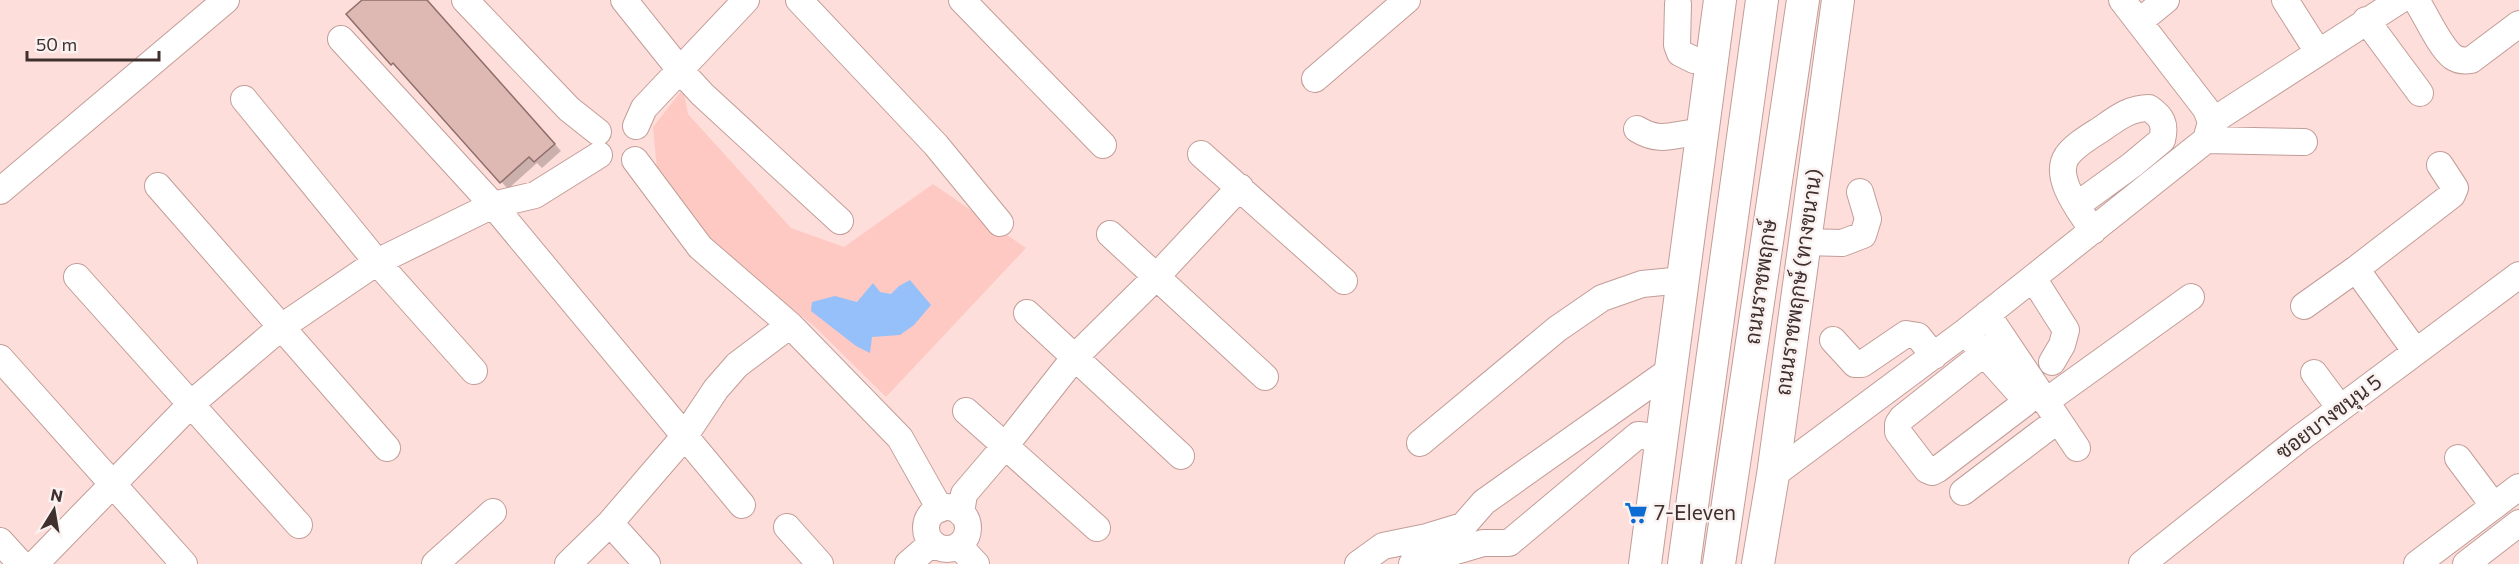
<svg xmlns="http://www.w3.org/2000/svg" width="2519" height="564" font-family="Commissioner,Sarabun,sans-serif">
	<style>
		.green { fill: #ffc9c3 }
		.water { fill: #96c0f9 }
		.shadow { fill: #0003 }
		.building { fill: #deb8b3; stroke: #8f6d69; stroke-width: 1.5 }
		.lines { fill: none; stroke-linecap: round; stroke-linejoin: round }
		.minor-casing { stroke: #c29d98; stroke-width: 28 }
		.major-casing { stroke: #c29d98; stroke-width: 34 }
		.minor { stroke: #fff; stroke-width: 26 }
		.major { stroke: #fff; stroke-width: 32 }
		.labels { text-anchor: middle; stroke-width: 5; stroke-linejoin: round; paint-order: stroke }
		.street-label { font-size: 21px; fill: #3f302e; stroke: #faf2f1 }
		.poi-label { font-size: 21px; fill: #3f302e; stroke: #faf2f1; text-anchor: start }
	</style>
	<rect width="100%" height="100%" fill="#fededa"/>
	<path class="green" d="M683,89L688,114L791,228L844,247L933,184L1026,248L886,397L814,326L732,260L679,210L658,181L653,127Z"/>
	<path class="water" d="M910,280L931,305L914,325L900,335L872,337L870,353L856,346L811,311L812,302L835,296L857,302L873,283L880,292L891,294L899,286Z"/>
	<path class="shadow" d="M363,0H424L561,151L542,168L537,163L508,189L348,14Z"/>
	<path class="building" d="M362,0H427L555,144L534,162L529,157L500,183L393,63L391,65L346,14Z"/>
	<g class="lines">
		<g class="minor-casing">
			<path id="minor" d="M465,0L569,109L598,132
				M624,0L680,70L702,94L840,221
				M799,0L936,145L1000,223
				M962,0L1103,145
				M2285,0L2318,52
				M2416,0C2426,15 2439,46 2453,57C2459,61 2465,61 2471,60L2519,24
				M1678,4L1677,45L1680,53L1694,60L1711,61
				M2366,20L2420,93
				M2139,22L2166,0
				M341,39L493,205L742,505
				M1315,79L1407,0
				M244,99L377,262L474,371
				M2211,122L2400,0
				M636,126L644,108L746,0
				M1637,129C1663,145 1676,132 1704,132
				M2206,140L2304,142
				M1201,154L1344,281
				M635,160L700,247L790,325L900,438L940,509
				M158,186L387,448
				M0,191L226,0
				M2077,205L2132,165L2162,140C2166,124 2162,117 2149,108C2129,108 2116,119 2100,130C2089,137 2075,145 2067,156C2052,178 2082,213 2093,231
				M1110,234L1265,377
				M1804,242L1842,243L1863,235L1868,219L1860,192
				M77,277L299,525
				M2033,278L2066,330L2062,345L2052,362
				M2304,306L2356,269
				M1027,313L1181,456
				M1987,314L2077,448
				M1965,332L2024,398L2025,403L1938,469L1932,472L1927,470L1898,432V424L1902,418L1983,354
				M1833,340L1855,364H1862L1906,334L1918,336L1934,356
				M2416,352L2356,269L2452,195L2455,188L2440,165
				M0,358L184,564
				M2314,373L2340,408
				M2045,402L2191,297
				M966,411L1097,528
				M1420,443L1557,329L1602,298L1642,284L1683,280
				M2458,458L2494,506
				M1773,475L1965,332L2206,140L2211,122L2206,109L2122,0
				M1963,492L2058,420
				M926 528a21 21 0 1 1 42 0a21 21 0 1 1-42 0Z
				M961,513L964,494L1005,446L1075,357L1156,277L1240,187
				M610,523L647,564
				M787,527L820,564
				M0,541L21,564
				M959,546L976,564
				M35,564L191,404L280,328L377,262L493,205L535,195L599,155
				M435,564L493,512
				M568,564L610,523L684,437L716,389L737,365L790,325
				M908,564L932,543
				M1358,564L1383,546L1427,537L1463,526L1484,502L1669,371
				M1412,564L1483,543H1509L1638,435L1647,436L1660,445
				M2142,564L2299,439L2519,275
				M2417,564L2519,487
				M2466,564L2519,523"/>
		</g>
		<g class="major-casing">
			<path id="major" d="M1645,564L1720,0
				M1684,564L1762,0
				M1719,564L1803,0
				M1758,564L1773,475L1838,0"/>
		</g>
		<use href="#minor" class="minor"/>
		<use href="#major" class="major"/>
	</g>
	<defs>
		<g id="supermarket-bare" transform="scale(1.8)"><path d="M-6-5.5h2.5l.6 2H6L4.5 2H-2.5L-4.4-4H-6ZM-1.5 3.2a1.3 1.3 0 1 0 .1 0ZM3 3.2a1.3 1.3 0 1 0 .1 0Z" fill="#0c6cd4" stroke="#faf2f1" stroke-width="2.5" paint-order="stroke"/></g>
	</defs>
	<g fill-rule="evenodd">
		<use href="#supermarket-bare" x="1636" y="513"/>
	</g>
	<g class="labels">
		<g class="street-label">
			<text transform="translate(1761 282) rotate(-82)" y="7">ถนนราชพฤกษ์</text>
			<text transform="translate(1799 282) rotate(-82)" y="7">ถนนราชพฤกษ์ (ทางขนาน)</text>
			<text transform="translate(2329 417) rotate(-37)" y="7">ซอยบางขนุน 5</text>
		</g>
		<g class="poi-label">
			<text x="1654" y="520">7-Eleven</text>
		</g>
	</g>
	<g transform="translate(54 510) rotate(11)" stroke="#faf2f1" stroke-width="4.5" paint-order="stroke">
	<path d="M0-4.5L10 22L0 15L-10 22Z" fill="#3f302e"/>
	<text y="-9" font-size="16" font-weight="bold" text-anchor="middle" fill="#3f302e">N</text>
	</g>
	<path d="M27 51v9h132v-9" fill="none" stroke="#3f302e" stroke-width="3"/>
	<text x="36" y="51" font-size="18" fill="#3f302e" stroke="#faf2f1" stroke-width="4.5" paint-order="stroke">50 m</text>
</svg>
